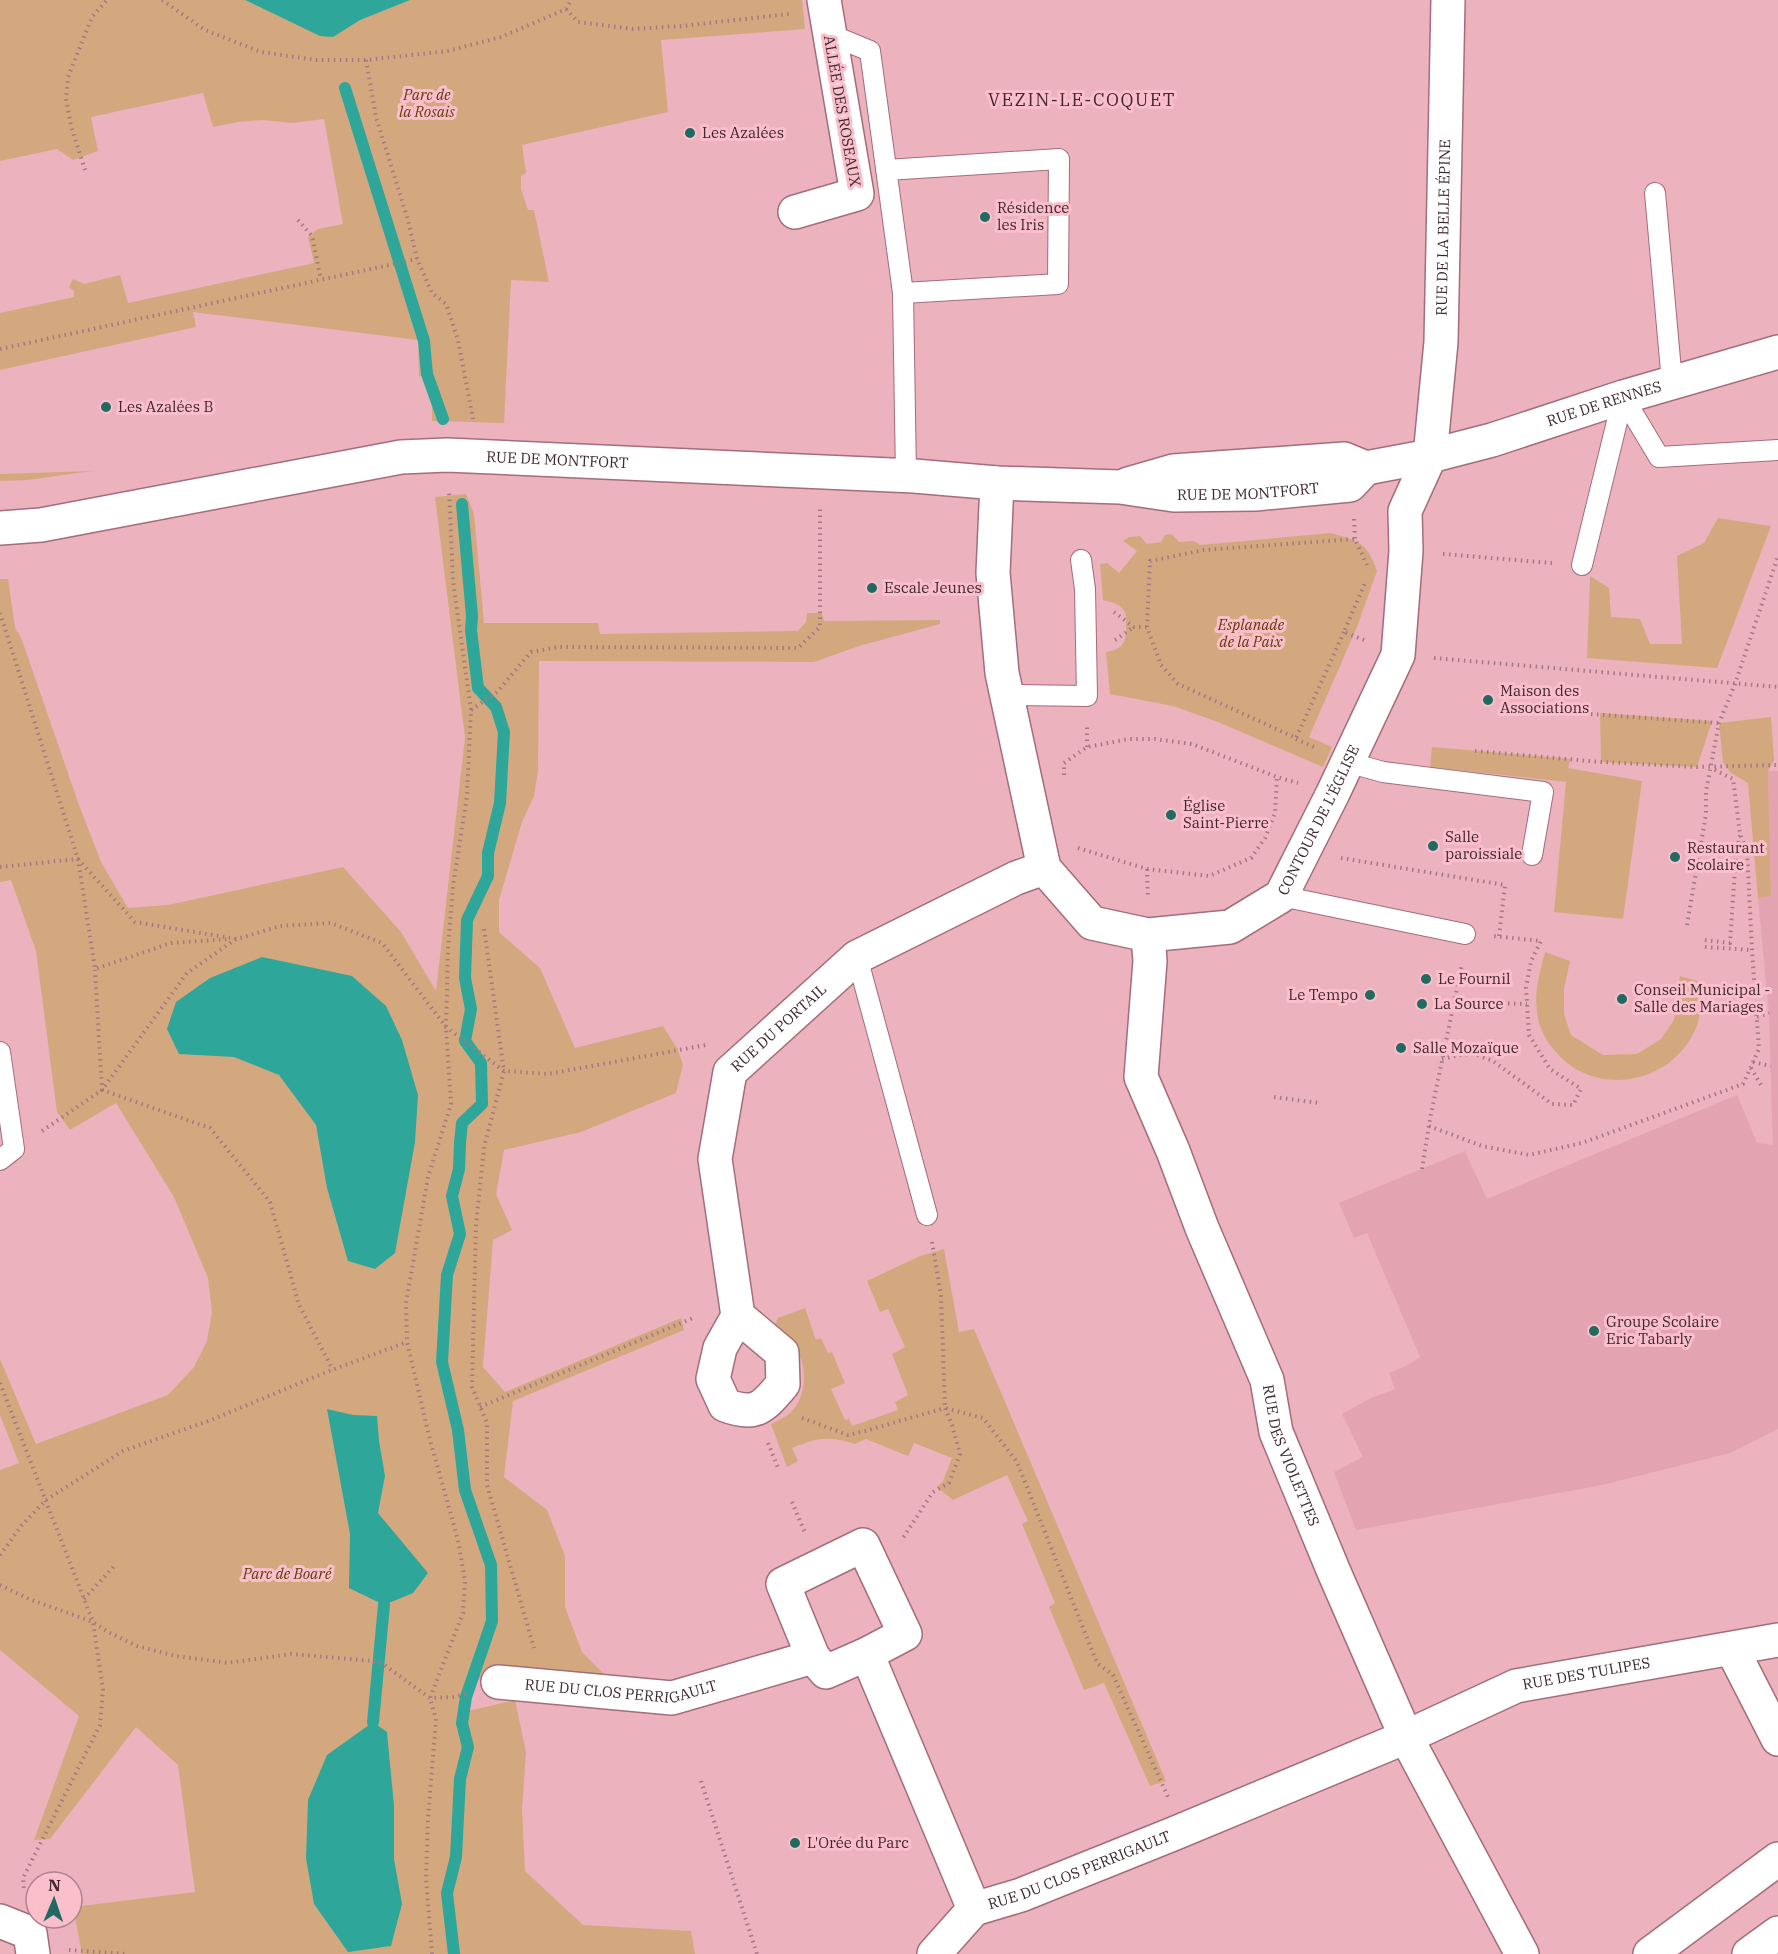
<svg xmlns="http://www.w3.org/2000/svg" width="1778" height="1954" font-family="'IBM Plex Serif',serif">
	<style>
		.built { fill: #e4a3b1 }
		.green { fill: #d4a87f }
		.water { fill: #2ea79a }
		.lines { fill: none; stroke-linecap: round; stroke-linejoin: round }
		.stream { stroke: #2ea79a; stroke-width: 12 }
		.service-casing { stroke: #a36d79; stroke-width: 22 }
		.minor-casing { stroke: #a36d79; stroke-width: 36 }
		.tertiary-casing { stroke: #a36d79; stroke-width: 36 }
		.secondary-casing { stroke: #a36d79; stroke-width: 36 }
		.path { stroke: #a47982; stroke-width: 4; stroke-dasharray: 1.5 4.5; stroke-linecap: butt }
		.service { stroke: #fff; stroke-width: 20 }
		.minor { stroke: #fff; stroke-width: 33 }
		.tertiary { stroke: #fff; stroke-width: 33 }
		.secondary { stroke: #fff; stroke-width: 33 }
		.poi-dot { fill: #206a62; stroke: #fabfcb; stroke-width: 2 }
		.labels { text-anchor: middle; stroke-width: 6; stroke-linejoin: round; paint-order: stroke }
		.park-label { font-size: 15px; font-style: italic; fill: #613909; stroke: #fabfcb }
		.street-label { font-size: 15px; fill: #3f282d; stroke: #fabfcb }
		.poi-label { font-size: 15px; fill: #3f282d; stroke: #fabfcb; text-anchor: start }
		.quarter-label { font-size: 18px; letter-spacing: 1.5px; fill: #3f282d; stroke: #fabfcb }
	</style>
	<rect width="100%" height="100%" fill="#ecb2be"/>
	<path class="built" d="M1768,771H1778V1429L1730,1453L1602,1485L1356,1530L1334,1472L1363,1457L1342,1414L1371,1398L1395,1389L1389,1373L1408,1365L1420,1357L1367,1233L1354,1238L1339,1203L1465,1151L1487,1199L1737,1095L1757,1143L1773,1145L1769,1013L1758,898L1771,895Z"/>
	<path class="green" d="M0,0H802L805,29L661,40L668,112L522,145L526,173L521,176V189L528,210H534L549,282L511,280L504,423L432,421V375L419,376L418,340L193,312L196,327L0,370V313L74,297V291L69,287L73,279L84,284L120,275L128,303L314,263L308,237L318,229L343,224L324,119L293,123L262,120L238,122L213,127L203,93L91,117L98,151L73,160L57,149L0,161Z
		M92,471L28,480L0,481V474Z
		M466,494L474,514L484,623H598L600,634L798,631L806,622L807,613H822L824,621L940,620V624L859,646L814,662L539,661L538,771L534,796L522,822L499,900V932L540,968L575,1048L663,1026L678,1050L683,1065L676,1093L581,1132L504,1150L496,1194L512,1230L493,1240L483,1367L505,1392L681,1318L684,1330L513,1401L504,1477L547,1510L565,1556V1607L582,1652L613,1683L490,1669L469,1689L464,1712L515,1700L526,1752L522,1809L525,1871L583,1925L691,1931L695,1954H82L73,1907L195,1892L178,1765L136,1727L50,1839L34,1840L79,1716L0,1650V1470L19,1463L0,1415V1359L36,1444L168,1395L194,1367L207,1341L212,1312L208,1278L174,1197L116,1103L70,1130L57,1112L36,951L11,880L0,882V579H8L15,627L22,640L79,805L101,862L128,908L168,905L343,867L401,932L436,991L465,738L435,497Z
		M1718,518L1771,526L1717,668L1587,658L1590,576L1609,588L1611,617L1640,619L1650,644H1682L1677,556L1704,543Z
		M1331,533C1359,541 1367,542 1377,571L1357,627L1309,737L1332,747L1323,767L1218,722L1173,706L1110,694L1106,652C1123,650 1127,641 1126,625C1126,620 1127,615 1124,611C1119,603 1111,602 1103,600L1100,564L1107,563L1119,573L1137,551L1123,541L1129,537L1140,536L1147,544L1161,542L1165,535L1172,534L1179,542L1194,541L1200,545Z
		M1600,713L1712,721L1697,767L1601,762Z
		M1771,717L1774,760L1768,771L1771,896L1758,898L1748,783L1731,773L1723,762L1719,723Z
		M1432,747L1571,759L1568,768L1642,781L1623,919L1554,912L1566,782L1430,767Z
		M1545,952L1570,961L1564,989V1014L1571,1035L1603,1055L1637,1054L1661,1039L1674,1020L1680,976L1703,983C1702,1000 1701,1021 1692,1036C1665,1086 1593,1096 1556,1052C1546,1041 1538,1027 1537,1011C1534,991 1540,972 1545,952Z
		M944,1249L959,1332L974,1329L1166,1781L1150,1786L1104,1683L1084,1690L1049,1607L1055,1603L1022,1524L1028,1521L1007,1475L953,1500L937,1487L943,1481L952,1458L914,1443L908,1456L866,1439L855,1444C827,1436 820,1437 792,1448L798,1461L787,1467L771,1424C777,1421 786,1417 791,1412C810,1393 807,1357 789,1338C784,1334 778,1331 774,1327L778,1318L805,1308L816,1340L821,1338L828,1353L832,1352L845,1383L831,1389L845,1420L849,1419L852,1426L898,1410L895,1402L908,1395L892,1354L905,1347L888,1309L880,1312L867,1281L920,1256Z"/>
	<path class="water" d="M245,0H410L360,20L333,37L320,36Z
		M262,957L352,976L386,1006L402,1040L418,1095L415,1142L395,1253L375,1269L348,1261L327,1188L316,1125L279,1075L234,1057L179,1054L167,1029L176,1002L210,978Z
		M327,1409L353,1415L377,1416L379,1441L385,1476L378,1513L428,1573L413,1593L384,1605L349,1588L350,1534Z
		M373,1722L387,1732L394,1806V1859L402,1904L391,1946L348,1952L314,1904L306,1858L308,1800L327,1755Z"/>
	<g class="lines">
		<path class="stream" d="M345,88L424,341L427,374L443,419
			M373,1722L384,1605
			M454,1954L447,1893L456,1857L460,1779L468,1747L462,1723L466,1697L492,1621L491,1565L465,1490L458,1430L442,1362L447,1275L460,1234L452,1196L459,1169L460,1143L462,1123L482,1104L481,1063L465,1041L471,1009L465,978L467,920L488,876V853L500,803L504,732L496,707L478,688L471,630L472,616L462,504"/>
		<g class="service-casing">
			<path id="service" d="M829,34L870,51L903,293L906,476
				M886,170L1059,159L1058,284L903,293
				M1655,193L1672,382
				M1623,397L1659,457L1778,450
				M1582,565L1623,397
				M1006,695L1087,696L1085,589L1081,560
				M1347,762L1383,772L1543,792L1532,855
				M1281,896L1465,934
				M857,957L927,1215
				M0,1052L14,1149L0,1160"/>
		</g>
		<g class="minor-casing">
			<g id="minor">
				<path d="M795,212L857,194L824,0"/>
				<path id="s1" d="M738,1316L782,1353L783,1384C763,1407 757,1417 725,1405L713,1379L720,1348L738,1316L715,1159L730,1072L857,957L1016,878L1044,868"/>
				<path d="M1732,1649L1778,1739"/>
				<path d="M867,1654L826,1672L813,1657L783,1584L863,1545L905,1634L867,1654L974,1909"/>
				<path id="s2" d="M498,1682L672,1698L813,1657"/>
				<path id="s3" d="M974,1909L1021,1895L1173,1834L1406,1737L1516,1686L1778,1640"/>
				<path d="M0,1921L30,1933L33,1954"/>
				<path d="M934,1954L974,1909"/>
				<path d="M1650,1954L1778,1859"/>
				<path d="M1749,1954L1778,1933"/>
			</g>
		</g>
		<g class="tertiary-casing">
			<g id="tertiary">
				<path id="s4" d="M997,483L993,573L1002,673L1044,868L1092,923L1148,935L1230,927L1281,896L1333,793L1398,655L1406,551L1405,511L1430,456L1441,342L1448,0"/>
				<path id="s5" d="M1148,935L1150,961L1141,1077L1173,1151L1202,1228L1267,1380L1276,1432L1334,1572L1406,1737L1522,1954"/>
			</g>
		</g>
		<g class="secondary-casing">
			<g id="secondary">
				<path id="s6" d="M1128,484L1173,471L1344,459L1366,468L1430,456L1492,440L1623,397L1778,352"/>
				<path id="s7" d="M0,528L41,525L401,457L447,455L914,476L997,483L1120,487L1174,495L1255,494L1350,485L1366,468"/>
			</g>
		</g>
		<path class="path" d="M162,0L205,30L261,52L316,60H366L448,51L501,37L566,9L571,0
			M566,9L578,22L633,29L682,26L789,14
			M366,60L376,117L408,220L417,259L432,293L446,304L458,340L473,419
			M85,170L71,126L66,99L68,77L92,17L107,0
			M298,220L312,236L321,280
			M0,349L417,259
			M1354,519L1355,539
			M1443,554L1552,563
			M1114,612L1134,627H1147
			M0,613L78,859L135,922L237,939L280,926L331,923L382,943L446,1027L504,1071L548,1074L706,1045
			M1344,632L1296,738L1178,684L1161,665L1147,627L1150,561L1204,550L1355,539L1367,565
			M1115,640L1134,627
			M1364,640L1344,632L1365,583
			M1434,658L1778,687
			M471,710L497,692L531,652L559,647L798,648L820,627V509
			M1561,712L1719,723
			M1296,739L1314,747
			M1087,747V726
			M1475,751L1601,762L1697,767L1778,765
			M1064,775V763L1087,747L1129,739H1155L1192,744L1277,777L1298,783
			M1078,848L1147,869L1209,876L1251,858L1265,838L1275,813L1277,777
			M1341,858L1505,885L1499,936
			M0,867L78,859L95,969L171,943L230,939
			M1147,869L1148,899
			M1687,925L1706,814V791L1719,723L1735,684L1778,556
			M484,929L504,1071L484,1147L476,1225L472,1387L487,1423V1485L534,1648
			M236,939L187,973L102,1090L210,1128L270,1202L299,1305L333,1370
			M1705,940L1730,943L1736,854L1740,835
			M1705,947L1752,950
			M1454,1002L1527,1004
			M1757,1017L1769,1013
			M1442,1059L1460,1055L1474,1054L1493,1061L1552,1104L1573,1105L1581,1089L1550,1069L1529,1035L1526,988L1531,961L1541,941L1494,936
			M1753,1062L1771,1066
			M1751,1068L1761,1085
			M1274,1097L1319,1103
			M1429,1126L1482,1146L1529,1155L1582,1143L1743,1084L1759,1049L1752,950L1747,851L1740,834L1733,779L1711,768
			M42,1131L102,1090L95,970
			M1422,1169L1430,1119L1462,964
			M932,1242L941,1296L945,1408L983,1418L1017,1462L1097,1663L1113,1675L1168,1797
			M0,1383L93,1622L103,1690L100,1725L23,1878L24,1891
			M480,1407L693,1318
			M802,1418L848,1435L865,1431L945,1408L952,1425L960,1454L949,1483L933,1492L901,1541
			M768,1443L779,1470
			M792,1502L806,1535
			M0,1555L22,1525L46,1500L123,1451L216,1418L324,1373L407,1342
			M0,1585L29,1599L93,1622L108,1632L137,1646L176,1656L228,1663L291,1654L373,1661L383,1664L430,1698L453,1697L466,1694
			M84,1599L116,1564
			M701,1781L757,1954
			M69,1950L128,1954
			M432,1954L426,1878L428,1818L436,1719L430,1698L463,1613L465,1581L458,1540L430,1440L407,1342L406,1303L428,1177L451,1104L446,1027L448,949L453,886L467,796L471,710L453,581L449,490"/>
		<use href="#service" class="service"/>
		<use href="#minor" class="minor"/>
		<use href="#tertiary" class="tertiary"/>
		<use href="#secondary" class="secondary"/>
	</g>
	<g class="poi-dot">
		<circle cx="690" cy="133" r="6"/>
		<circle cx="985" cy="217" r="6"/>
		<circle cx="106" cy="407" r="6"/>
		<circle cx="872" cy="588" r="6"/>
		<circle cx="1488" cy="700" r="6"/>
		<circle cx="1171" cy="815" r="6"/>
		<circle cx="1433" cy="846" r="6"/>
		<circle cx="1675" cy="857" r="6"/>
		<circle cx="1426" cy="979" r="6"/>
		<circle cx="1370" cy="995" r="6"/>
		<circle cx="1622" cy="999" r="6"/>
		<circle cx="1422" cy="1004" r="6"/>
		<circle cx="1401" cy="1048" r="6"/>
		<circle cx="1594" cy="1331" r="6"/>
		<circle cx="795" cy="1843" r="6"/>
	</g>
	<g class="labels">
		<g class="park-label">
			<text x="427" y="100">Parc de<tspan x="427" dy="17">la Rosais</tspan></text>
			<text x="1251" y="630">Esplanade<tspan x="1251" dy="17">de la Paix</tspan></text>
			<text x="287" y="1579">Parc de Boaré</text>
		</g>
		<g class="street-label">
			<text transform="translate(842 111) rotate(80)" y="5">ALLÉE DES ROSEAUX</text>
			<text dy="5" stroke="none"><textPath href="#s4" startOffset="1364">RUE DE LA BELLE ÉPINE</textPath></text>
			<text dy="5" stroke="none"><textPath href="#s6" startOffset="489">RUE DE RENNES</textPath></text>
			<text dy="5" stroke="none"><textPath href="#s7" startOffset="564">RUE DE MONTFORT</textPath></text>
			<text dy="5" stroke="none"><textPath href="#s7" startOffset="1256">RUE DE MONTFORT</textPath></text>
			<text dy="5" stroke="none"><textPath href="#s4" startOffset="747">CONTOUR DE L'ÉGLISE</textPath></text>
			<text dy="5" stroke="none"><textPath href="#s1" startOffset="567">RUE DU PORTAIL</textPath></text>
			<text dy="5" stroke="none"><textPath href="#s5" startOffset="550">RUE DES VIOLETTES</textPath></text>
			<text dy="5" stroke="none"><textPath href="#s3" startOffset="658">RUE DES TULIPES</textPath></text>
			<text dy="5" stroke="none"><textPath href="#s2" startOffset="124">RUE DU CLOS PERRIGAULT</textPath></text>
			<text dy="5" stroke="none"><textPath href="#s3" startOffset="112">RUE DU CLOS PERRIGAULT</textPath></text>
		</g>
		<g class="poi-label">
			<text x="702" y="138">Les Azalées</text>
			<text x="997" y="213">Résidence<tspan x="997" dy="17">les Iris</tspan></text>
			<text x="118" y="412">Les Azalées B</text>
			<text x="884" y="593">Escale Jeunes</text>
			<text x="1500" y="696">Maison des<tspan x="1500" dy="17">Associations</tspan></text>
			<text x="1183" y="811">Église<tspan x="1183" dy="17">Saint-Pierre</tspan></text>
			<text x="1445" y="842">Salle<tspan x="1445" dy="17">paroissiale</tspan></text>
			<text x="1687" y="853">Restaurant<tspan x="1687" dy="17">Scolaire</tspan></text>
			<text x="1438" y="984">Le Fournil</text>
			<text x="1634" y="995">Conseil Municipal -<tspan x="1634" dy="17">Salle des Mariages</tspan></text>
			<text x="1358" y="1000" text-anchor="end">Le Tempo</text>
			<text x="1434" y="1009">La Source</text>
			<text x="1413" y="1053">Salle Mozaïque</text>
			<text x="1606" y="1327">Groupe Scolaire<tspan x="1606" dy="17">Eric Tabarly</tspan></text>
			<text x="807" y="1848">L'Orée du Parc</text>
		</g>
		<g class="quarter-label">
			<text x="1082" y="106">VEZIN-LE-COQUET</text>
		</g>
	</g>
	<g transform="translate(54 1900) rotate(2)"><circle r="28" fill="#fabfcb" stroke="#af838c" stroke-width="1.5"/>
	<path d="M0-4.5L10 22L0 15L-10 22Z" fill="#206a62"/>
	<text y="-9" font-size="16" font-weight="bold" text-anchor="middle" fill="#3f282d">N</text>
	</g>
</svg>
